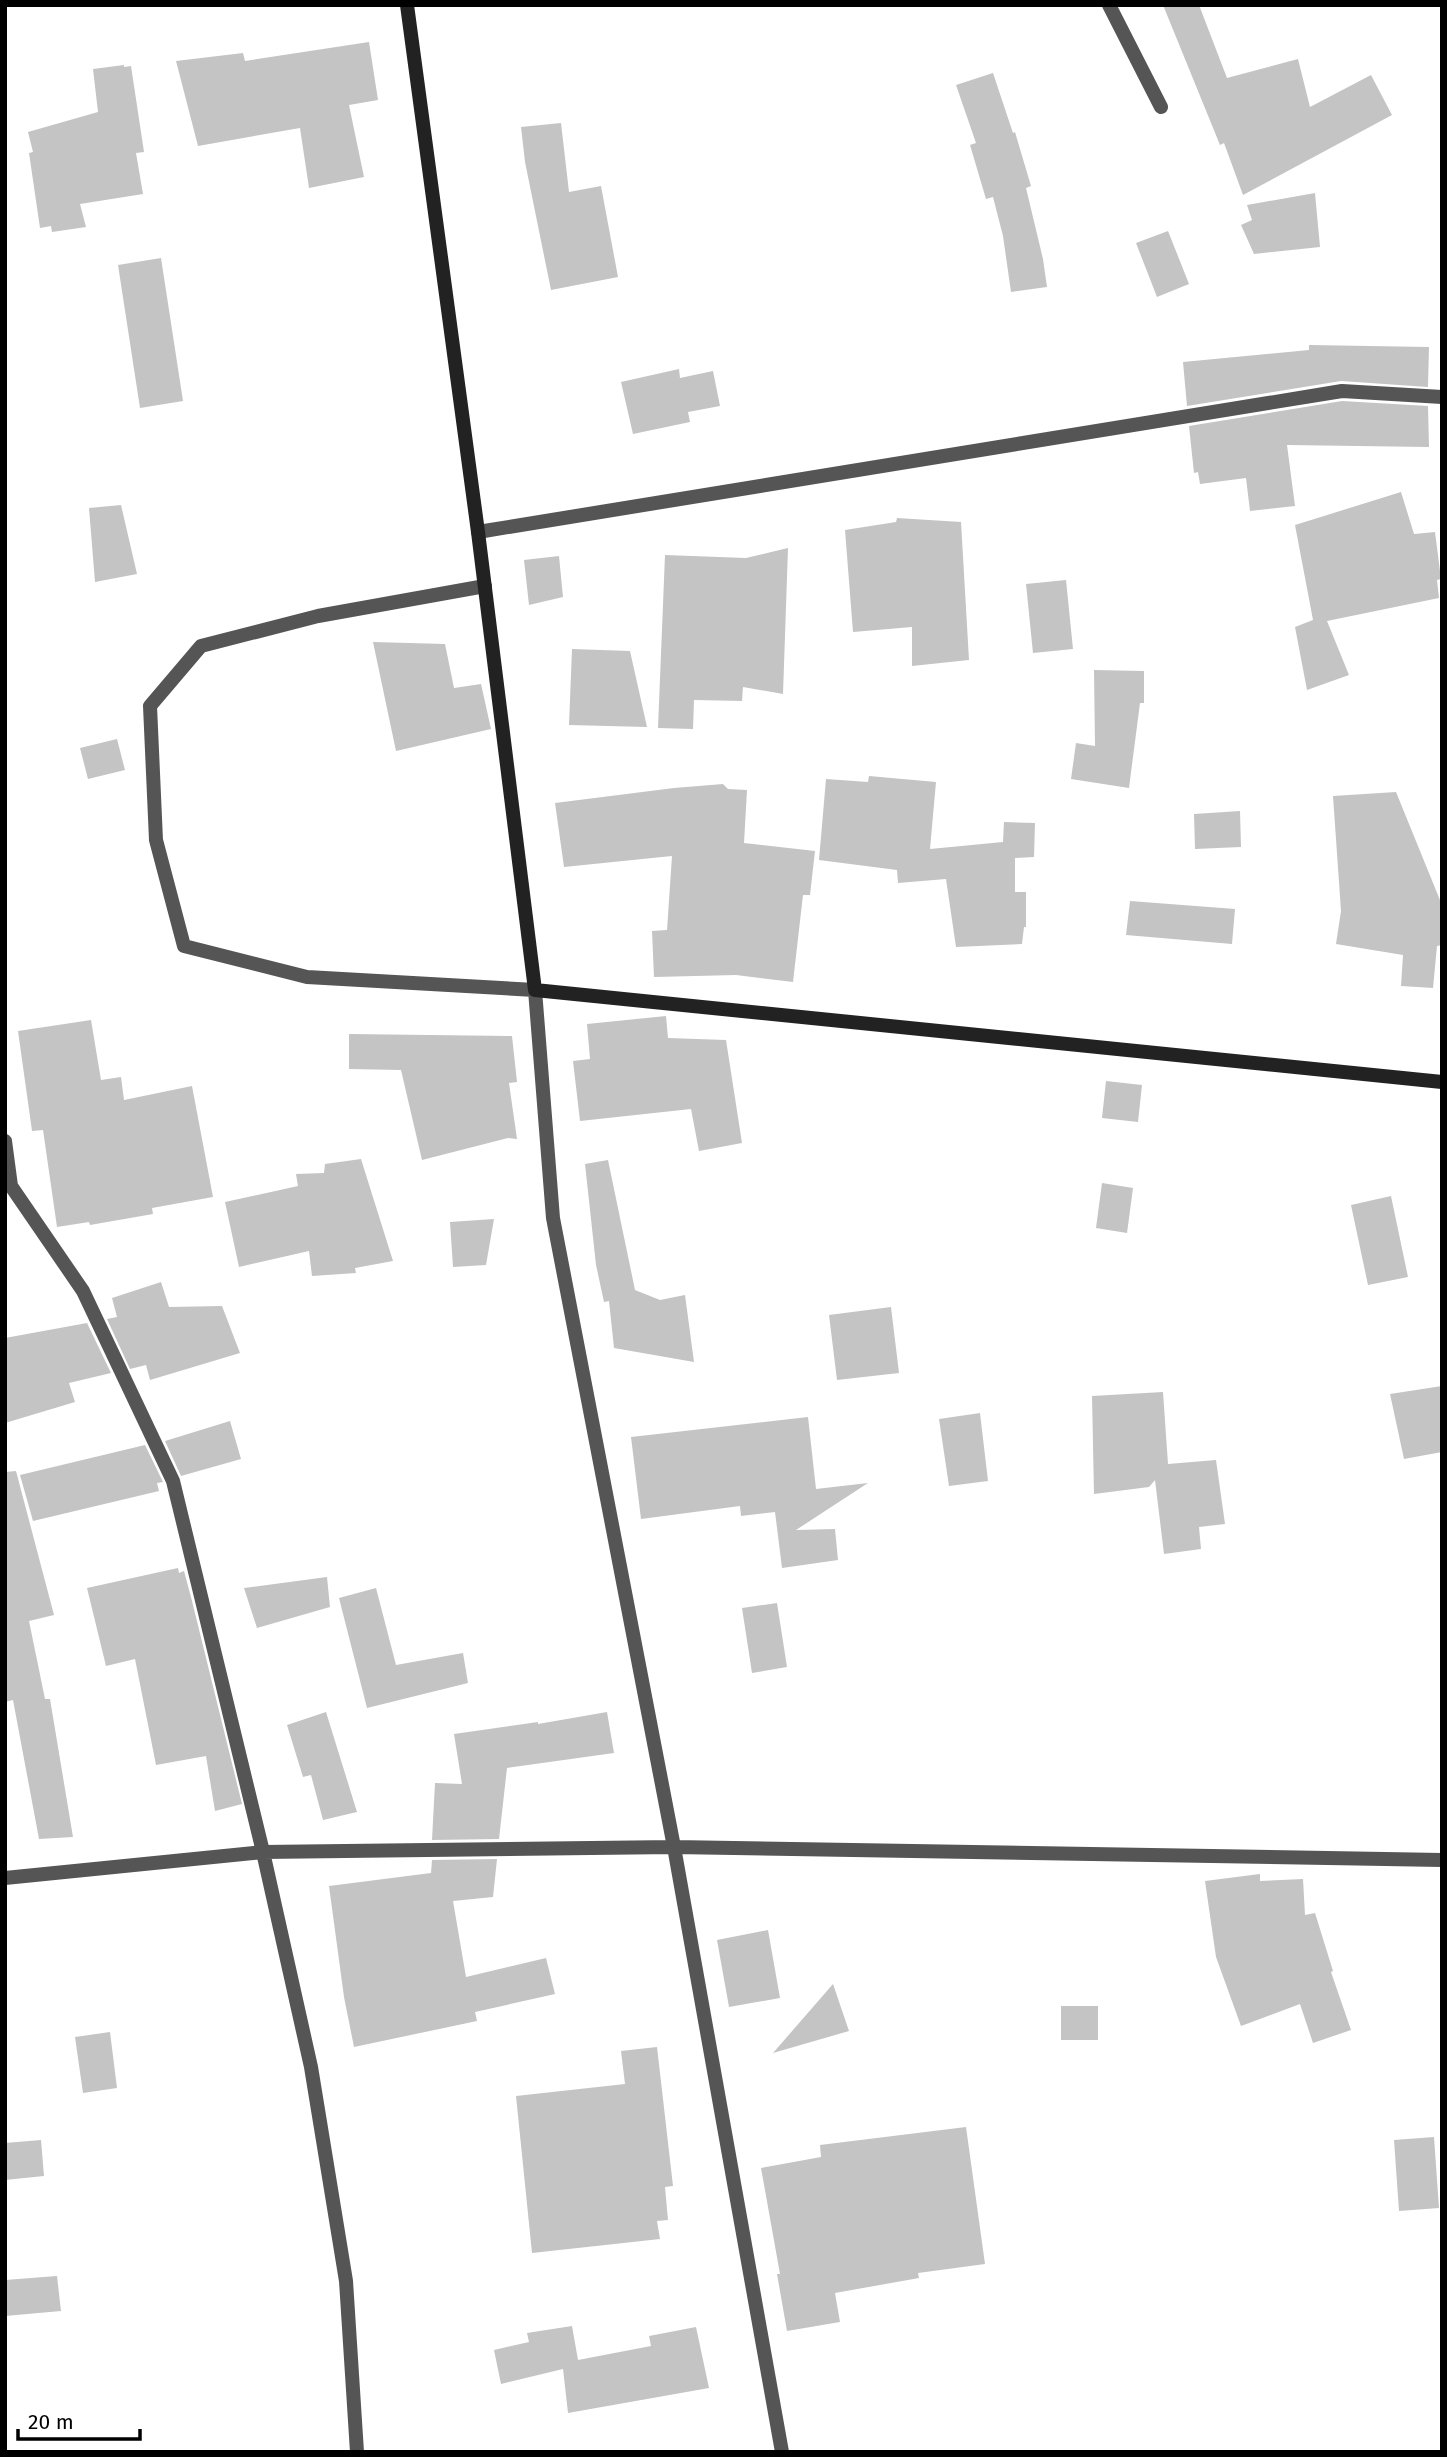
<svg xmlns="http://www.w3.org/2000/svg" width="1447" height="2457" font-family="'Fira Sans',sans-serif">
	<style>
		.building { fill: #c4c4c4 }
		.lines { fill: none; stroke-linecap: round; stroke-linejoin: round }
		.street { stroke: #555; stroke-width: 14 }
		.secondary { stroke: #222; stroke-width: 14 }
	</style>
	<rect width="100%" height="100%" fill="#fff"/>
	<path class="building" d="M1163,5H1199L1227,78L1298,59L1310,107L1371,75L1392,115L1243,195L1224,143L1220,145Z
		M369,42L378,100L349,105L364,177L309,188L300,128L198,146L176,61L243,53L245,61Z
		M124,65V67L131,66L144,152L136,153L143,194L80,204L86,227L52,232L51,226L40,228L29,153L33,152L28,132L98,112L93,69Z
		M993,73L1013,133L1015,132L1031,186L1026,188L1043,259L1047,287L1011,292L1003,236L993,197L986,199L970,145L976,143L956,85Z
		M561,123L569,192L601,186L618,277L551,290L525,162L521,127Z
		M1315,193L1320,247L1254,254L1241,225L1252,220L1247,205Z
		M1168,231L1189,284L1157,297L1136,243Z
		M161,258L183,401L140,408L118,265Z
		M1309,345L1429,347L1428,387L1341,381L1187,406L1183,362L1309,350Z
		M679,369L680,378L713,371L720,406L688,412L690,422L633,434L621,382Z
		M1342,401L1428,406L1429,447L1287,445L1295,506L1250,511L1246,478L1200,484L1198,472L1194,473L1189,426Z
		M1401,492L1414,534L1435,532L1441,579L1437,580L1439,598L1327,621L1349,675L1307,690L1295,627L1313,620L1295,525Z
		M121,505L137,574L95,582L89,508Z
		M897,518L961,522L969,660L912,666V627L853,632L845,530L896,522Z
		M788,548L783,694L743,687L742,701L694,700L693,729L658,728L665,555L746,558Z
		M559,556L563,597L529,605L524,560Z
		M1066,580L1073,649L1033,653L1026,584Z
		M373,642L445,644L454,688L481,684L491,729L396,751Z
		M572,649L630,651L647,727L569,725Z
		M1094,670L1144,671V703H1140L1129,788L1071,779L1076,743L1095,746Z
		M117,739L125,770L88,779L80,748Z
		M869,776L936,782L930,849L1003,842L1004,822L1035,823L1034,857L1015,858V892H1026V927H1024L1022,944L956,947L946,879L898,883L897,870L819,860L826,779L868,782Z
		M723,784L728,789L747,790L744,843L815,851L810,895H803L793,982L736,975L654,977L652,931L667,930L672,856L564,867L555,803L674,788Z
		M1396,792L1442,905V945L1437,946L1433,988L1401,986L1403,955L1336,944L1341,911L1333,796Z
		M1240,811L1241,847L1195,849L1194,814Z
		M1130,901L1235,909L1232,944L1126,935Z
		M666,1016L668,1038L726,1040L742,1143L699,1151L691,1109L580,1121L573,1061L590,1059L587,1024Z
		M91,1020L101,1080L121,1077L124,1100L192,1086L213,1197L152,1208L153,1214L90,1225L89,1222L57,1227L43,1130L32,1131L18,1031Z
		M349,1034L512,1036L517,1082L509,1083L517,1139L508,1138L422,1160L401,1070L349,1069Z
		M1106,1081L1142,1085L1138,1122L1102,1118Z
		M361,1159L393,1261L355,1268L356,1273L312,1276L309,1251L239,1267L225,1202L298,1186L296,1174L324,1173L325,1164Z
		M608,1160L635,1290L660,1300L685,1295L694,1362L614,1348L609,1301L604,1302L596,1265L585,1164Z
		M1102,1183L1133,1188L1127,1233L1096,1228Z
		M1391,1196L1408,1277L1368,1285L1351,1205Z
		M494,1219L486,1265L453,1267L450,1222Z
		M161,1282L169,1307L222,1306L240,1353L150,1380L146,1365L130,1369L107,1319L117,1317L112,1298Z
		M891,1307L899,1373L837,1380L829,1315Z
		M87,1323L111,1373L69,1383L75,1402L5,1423V1338Z
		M1442,1386V1452L1404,1459L1390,1394Z
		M1163,1392L1168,1464L1216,1460L1225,1524L1199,1527L1201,1549L1164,1554L1155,1480L1149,1487L1094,1494L1092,1396Z
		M980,1413L988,1481L949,1486L939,1419Z
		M808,1417L816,1489L868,1483L796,1530L835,1529L838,1560L782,1568L775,1512L741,1516L740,1506L641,1519L631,1437Z
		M230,1421L241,1459L181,1476L165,1441Z
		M145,1445L163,1482L157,1483L159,1491L33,1521L20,1475Z
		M16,1471L54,1615L29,1621L45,1699H50L73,1837L39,1839L13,1700L5,1702V1472Z
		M178,1568L179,1573L184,1571L192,1601L242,1804L215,1811L206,1756L156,1765L135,1659L106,1666L87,1588Z
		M327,1577L330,1607L257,1628L244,1588Z
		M376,1588L396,1665L463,1653L468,1683L367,1708L339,1598Z
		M777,1603L787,1667L752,1673L742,1608Z
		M326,1712L357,1812L323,1820L311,1775L303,1777L287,1725Z
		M607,1712L614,1753L507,1768L499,1839L432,1840L435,1783L462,1784L454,1734L538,1722V1724Z
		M497,1859L493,1897L453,1901L466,1977L546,1958L555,1994L475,2012L477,2021L354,2047L344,1997L329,1886L431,1873L432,1860Z
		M1260,1874V1881L1303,1879L1305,1915L1315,1913L1333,1971L1331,1972L1351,2030L1313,2043L1300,2004L1241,2026L1216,1957L1205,1881Z
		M768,1930L780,1998L729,2007L717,1940Z
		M833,1984L849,2031L773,2053Z
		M1061,2006H1098V2040H1061Z
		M110,2032L117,2088L83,2093L75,2037Z
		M657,2047L673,2186L665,2187L668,2220L657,2221L660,2239L532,2253L516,2096L625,2084L621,2051Z
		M966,2127L985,2264L918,2273L919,2278L835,2293L840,2322L787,2331L777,2274H780L761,2168L821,2157L820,2145Z
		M1434,2137L1439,2208L1399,2211L1394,2140Z
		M41,2140L44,2176L5,2180V2143Z
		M57,2276L61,2311L5,2316V2280Z
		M572,2326L578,2360L651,2346L649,2336L696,2327L709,2388L568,2413L563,2369L501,2384L494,2350L529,2342L527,2333Z"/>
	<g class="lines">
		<path class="street" d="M1109,5L1161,107
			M478,532L1342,391L1442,397
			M485,586L318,616L201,646L150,706L156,840L184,946L307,977L535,990L553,1218L674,1847L782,2452
			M5,1141L11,1186L83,1291L173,1481L263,1852L311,2067L346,2281L357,2452
			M5,1878L263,1852L674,1847L1442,1860"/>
		<path class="secondary" d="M407,5L478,532L535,990L1442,1082"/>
	</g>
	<rect width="1447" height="2457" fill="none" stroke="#000000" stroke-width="14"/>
	<path d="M18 2429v10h122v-10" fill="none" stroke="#000000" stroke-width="3.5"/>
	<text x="28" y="2429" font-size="21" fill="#000000" stroke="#ffffff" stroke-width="5" paint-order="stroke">20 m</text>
</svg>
